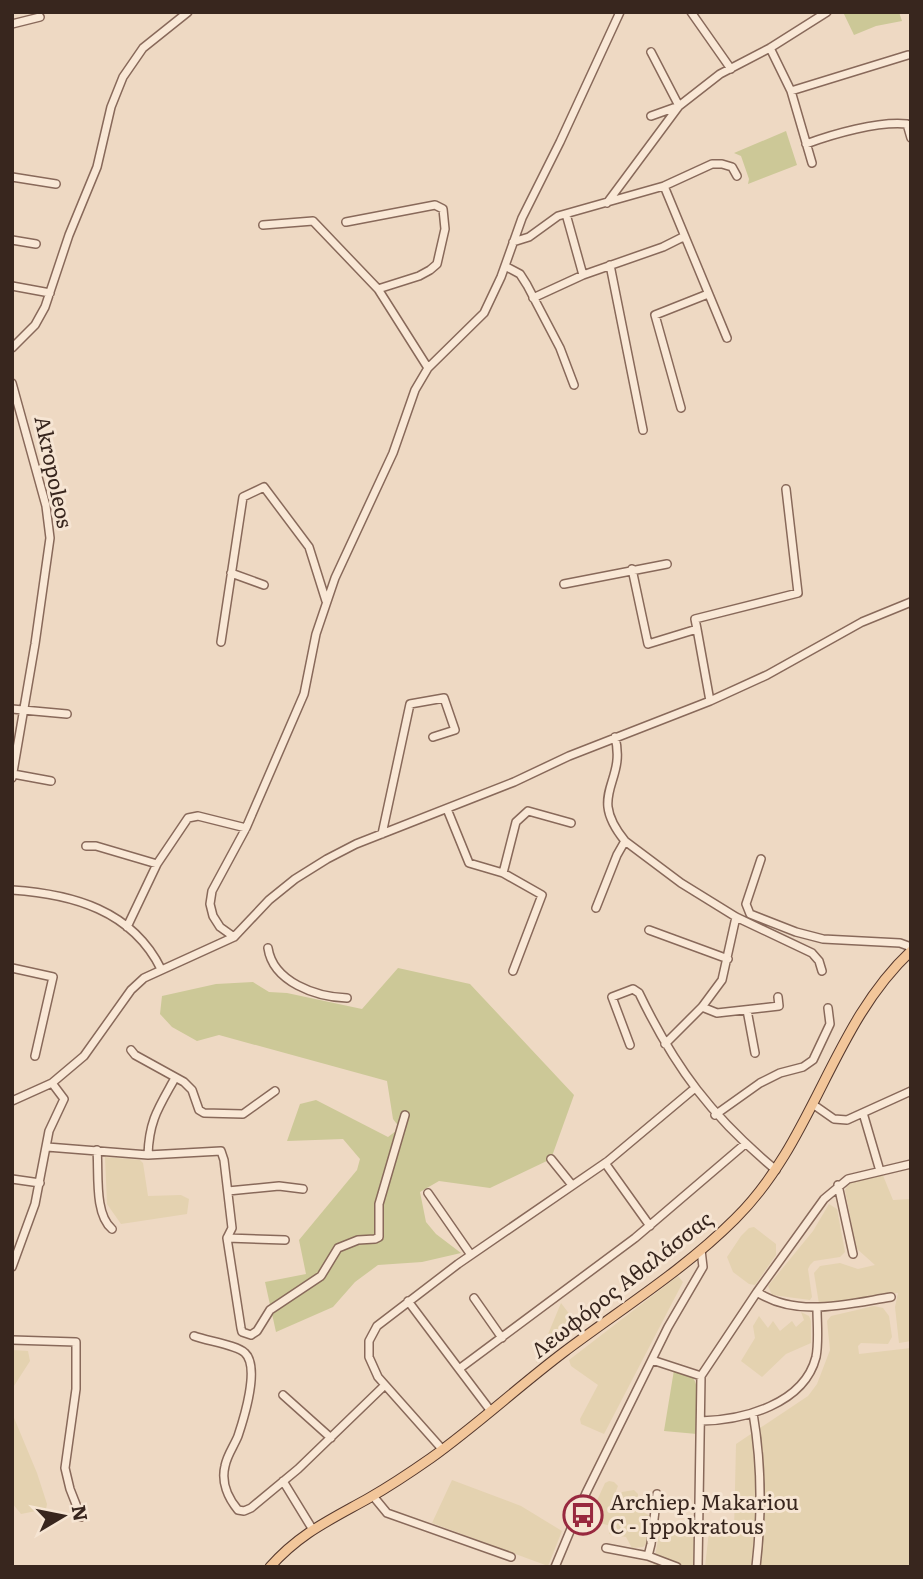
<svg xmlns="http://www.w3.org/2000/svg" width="923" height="1579" font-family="Literata,serif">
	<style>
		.farmland { fill: #e4d2b0 }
		.green { fill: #ccc897 }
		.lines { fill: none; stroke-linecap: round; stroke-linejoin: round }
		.minor-casing { stroke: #88695a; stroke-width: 10 }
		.major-casing { stroke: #56392e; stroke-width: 11 }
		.minor { stroke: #f9e8d6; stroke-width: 7 }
		.major { stroke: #f2c69a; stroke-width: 9 }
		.labels { text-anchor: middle; stroke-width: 6; stroke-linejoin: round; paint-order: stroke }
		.street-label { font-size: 21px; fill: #38261e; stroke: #f6e5d3 }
		.poi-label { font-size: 21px; fill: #38261e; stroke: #f6e5d3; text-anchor: start }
	</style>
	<rect width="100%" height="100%" fill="#eed9c3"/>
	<path class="farmland" d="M105,1157L140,1160L143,1163L148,1196L181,1195L189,1199L187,1214L121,1224L107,1204Z
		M882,1173L893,1200L911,1199V1341L899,1343L895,1307L898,1293L819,1304L814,1273L820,1266L840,1263L858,1269L875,1265L856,1248L845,1190L850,1181Z
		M829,1204L837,1209L845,1252L840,1257L814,1261L810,1265L808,1269L812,1297L810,1300L772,1295L768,1286L813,1231Z
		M754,1227L776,1244V1255L755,1285L749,1284L733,1272L727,1257L741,1236L749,1228Z
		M678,1276L683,1282L604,1434L581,1424L580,1419L598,1385L571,1366L569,1360Z
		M561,1303L580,1328L536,1363Z
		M874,1306L883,1308L889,1316L892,1337L888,1344L861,1343L858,1346L859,1354L911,1348V1567H705L709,1531L734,1532L736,1444L808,1396L817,1384L830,1350L827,1321L831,1316Z
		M801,1312L809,1316L811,1321V1343L786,1354L762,1377L741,1361L755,1338L753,1326L759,1316L768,1328L773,1321L780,1331L792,1321L796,1327L804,1320Z
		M12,1350L28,1351L30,1361L12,1389Z
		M12,1413L37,1473L47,1504L46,1509L21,1514L12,1503Z
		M452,1480L521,1506L562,1531L548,1566L432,1523Z
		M609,1481L614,1482L618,1486L608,1511L613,1510L622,1492L634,1490L638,1494V1509L650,1516L647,1543L643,1547L632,1548L626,1537L609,1534L611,1526L592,1521L589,1518L605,1483Z
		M660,1529L695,1536V1567H653Z"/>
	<path class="green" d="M843,12H899L902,21L876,26L854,35Z
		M786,131L797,165L748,184L749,179L741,156L734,153Z
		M398,968L470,984L574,1095L551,1159L490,1188L439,1181L420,1192L426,1222L436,1234L461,1253L422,1262L378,1265L355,1282L333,1307L276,1332L265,1282L306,1274L299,1240L357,1170L360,1159L343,1139L287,1141L300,1104L316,1100L388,1137L400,1128L393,1119L387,1081L219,1035L197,1041L172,1027L160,1014L162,996L216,984L253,982L269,992L287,993L362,1009Z
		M674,1370C679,1372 687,1373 691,1376C702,1384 697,1422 697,1434L664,1431Z"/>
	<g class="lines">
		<g class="minor-casing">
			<path id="minor" d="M691,12L731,69
				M12,24L40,17
				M770,48L791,91L812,163
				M791,91L908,55
				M651,116L679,106L720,74L770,48L827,12
				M806,144C833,134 878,121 907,124L911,138
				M12,177L56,184
				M664,186L727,338
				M607,203L679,106L651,52
				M566,214L583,275
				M346,222L435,205L443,209L445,229L437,264L430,270L419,276L378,289
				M263,225L313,221L378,289L428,368
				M12,240L36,244
				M513,242L529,237L558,216L664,186L712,164H722L732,167L737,176
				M610,265L643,430
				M505,266L520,274L527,285L560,348L574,385
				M12,286L50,293
				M533,298L583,275L663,247L683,237
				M12,348L35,325L45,307L69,235L97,167L111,107L123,77L143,48L188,12
				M12,383L46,506L50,538L35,644L12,778
				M681,408L655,315L708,294
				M632,569L648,644L697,629L695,619L798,593L786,489
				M231,573L264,585
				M564,584L667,564
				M697,629L710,701
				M221,642L243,497L264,487L309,547L326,601
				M12,709L67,714
				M615,737C627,784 586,793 625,841
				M13,774L51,781
				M447,809L469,863L503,873L542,895L513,971
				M382,834L410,704L444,698L455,730L433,737
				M86,846H96L157,864
				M761,859L746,904L750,914L796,932L823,939L900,943L911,947
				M503,873L516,822L528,811L571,823
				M12,890C72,894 132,910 161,969
				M596,908L617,855L625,841L681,883L736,917L812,953L819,961L822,971
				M127,927L157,864L188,818L198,816L246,828
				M649,930L728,959
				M234,937L220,927L213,916L210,904L212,891L246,828L304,694L316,634L335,578L393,453L415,390L428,368L484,313L501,277L522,218L560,142L620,12
				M268,948C273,982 316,997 347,998
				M12,968L53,977L35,1056
				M702,1007L717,1013L779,1006L778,997
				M747,1010L755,1053
				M665,1044L702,1007L722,980L736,917
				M630,1045L612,997L633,989L639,993C675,1068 712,1117 776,1170
				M131,1050L135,1055L184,1082L192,1090L199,1110L204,1113L243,1114L275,1091
				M12,1101L52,1083L84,1056L131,990L144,978L234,937L269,900L295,879L327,859L356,844L514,782L569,756L710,701L767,675L862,622L911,602
				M814,1105L834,1119L847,1120L911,1091
				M863,1113L880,1171
				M715,1115L760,1083L780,1073L803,1067L813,1060L830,1024L828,1008
				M47,1147L148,1155L221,1151L224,1160L232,1228L227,1238L241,1328L242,1332L251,1335L257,1331L270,1310L321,1276L338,1248L358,1240L375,1239L379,1237V1204L405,1115
				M97,1150C99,1173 94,1214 112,1229
				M148,1155C149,1120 159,1107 175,1078
				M551,1159L572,1185
				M605,1163L650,1226
				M12,1179L40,1183
				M838,1185L853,1254
				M228,1191L279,1186L303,1189
				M428,1193L471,1255
				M227,1238L285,1240
				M12,1267L35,1204L49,1131L64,1099L52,1083
				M757,1292C797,1318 847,1304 891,1297
				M474,1298L502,1338
				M408,1301L459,1369
				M194,1336C207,1341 237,1345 245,1353C260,1367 244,1418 238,1436C234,1446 227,1455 225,1466C221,1482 228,1498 238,1510L244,1511L251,1508L298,1469L385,1385
				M12,1340L76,1342V1389L65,1468L70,1489L81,1517
				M652,1360L701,1376
				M283,1395L331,1438
				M490,1410L459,1369L635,1238L745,1144
				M753,1413C762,1465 762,1515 756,1567
				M701,1421C744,1420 804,1404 816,1357C819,1342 817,1324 817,1308
				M442,1449L378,1377L369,1357V1341L377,1326L458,1264L608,1161L695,1088
				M283,1481L313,1530
				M373,1496L387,1513L511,1557
				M606,1548L648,1556L677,1567
				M648,1556L651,1544L657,1494
				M555,1567L586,1493L668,1327L703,1267L701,1250
				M698,1567L701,1376L757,1292L824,1199L848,1179L911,1164"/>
		</g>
		<g class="major-casing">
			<path id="major" d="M270,1567C300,1533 330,1520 369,1498C390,1486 411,1472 431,1458C477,1425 519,1386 564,1352C621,1309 684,1270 735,1219C815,1140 831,1026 911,951"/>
		</g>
		<use href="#minor" class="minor"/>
		<use href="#major" class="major"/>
	</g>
	<defs>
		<g id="bus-ring" transform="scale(2.0125)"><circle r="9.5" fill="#f6e5d3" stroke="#98293f" stroke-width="1.5"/><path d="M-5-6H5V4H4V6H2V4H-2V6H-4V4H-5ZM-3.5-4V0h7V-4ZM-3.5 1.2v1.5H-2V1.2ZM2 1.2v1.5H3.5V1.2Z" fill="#98293f"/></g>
	</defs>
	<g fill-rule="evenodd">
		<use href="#bus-ring" x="583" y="1515"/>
	</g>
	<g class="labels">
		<g class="street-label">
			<text transform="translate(53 472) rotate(78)" y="7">Akropoleos</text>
			<text transform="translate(622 1285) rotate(-38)" y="7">Λεωφόρος Αθαλάσσας</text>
		</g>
		<g class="poi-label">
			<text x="610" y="1510">Archiep. Makariou<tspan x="610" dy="24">C - Ippokratous</tspan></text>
		</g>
	</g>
	<rect width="923" height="1579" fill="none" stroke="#38261e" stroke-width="28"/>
	<g transform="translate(63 1516) rotate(80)" stroke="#f6e5d3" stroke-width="5" paint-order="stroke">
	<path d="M0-5L12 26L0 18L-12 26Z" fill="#38261e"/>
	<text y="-10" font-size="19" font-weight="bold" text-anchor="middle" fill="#38261e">N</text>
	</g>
</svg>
